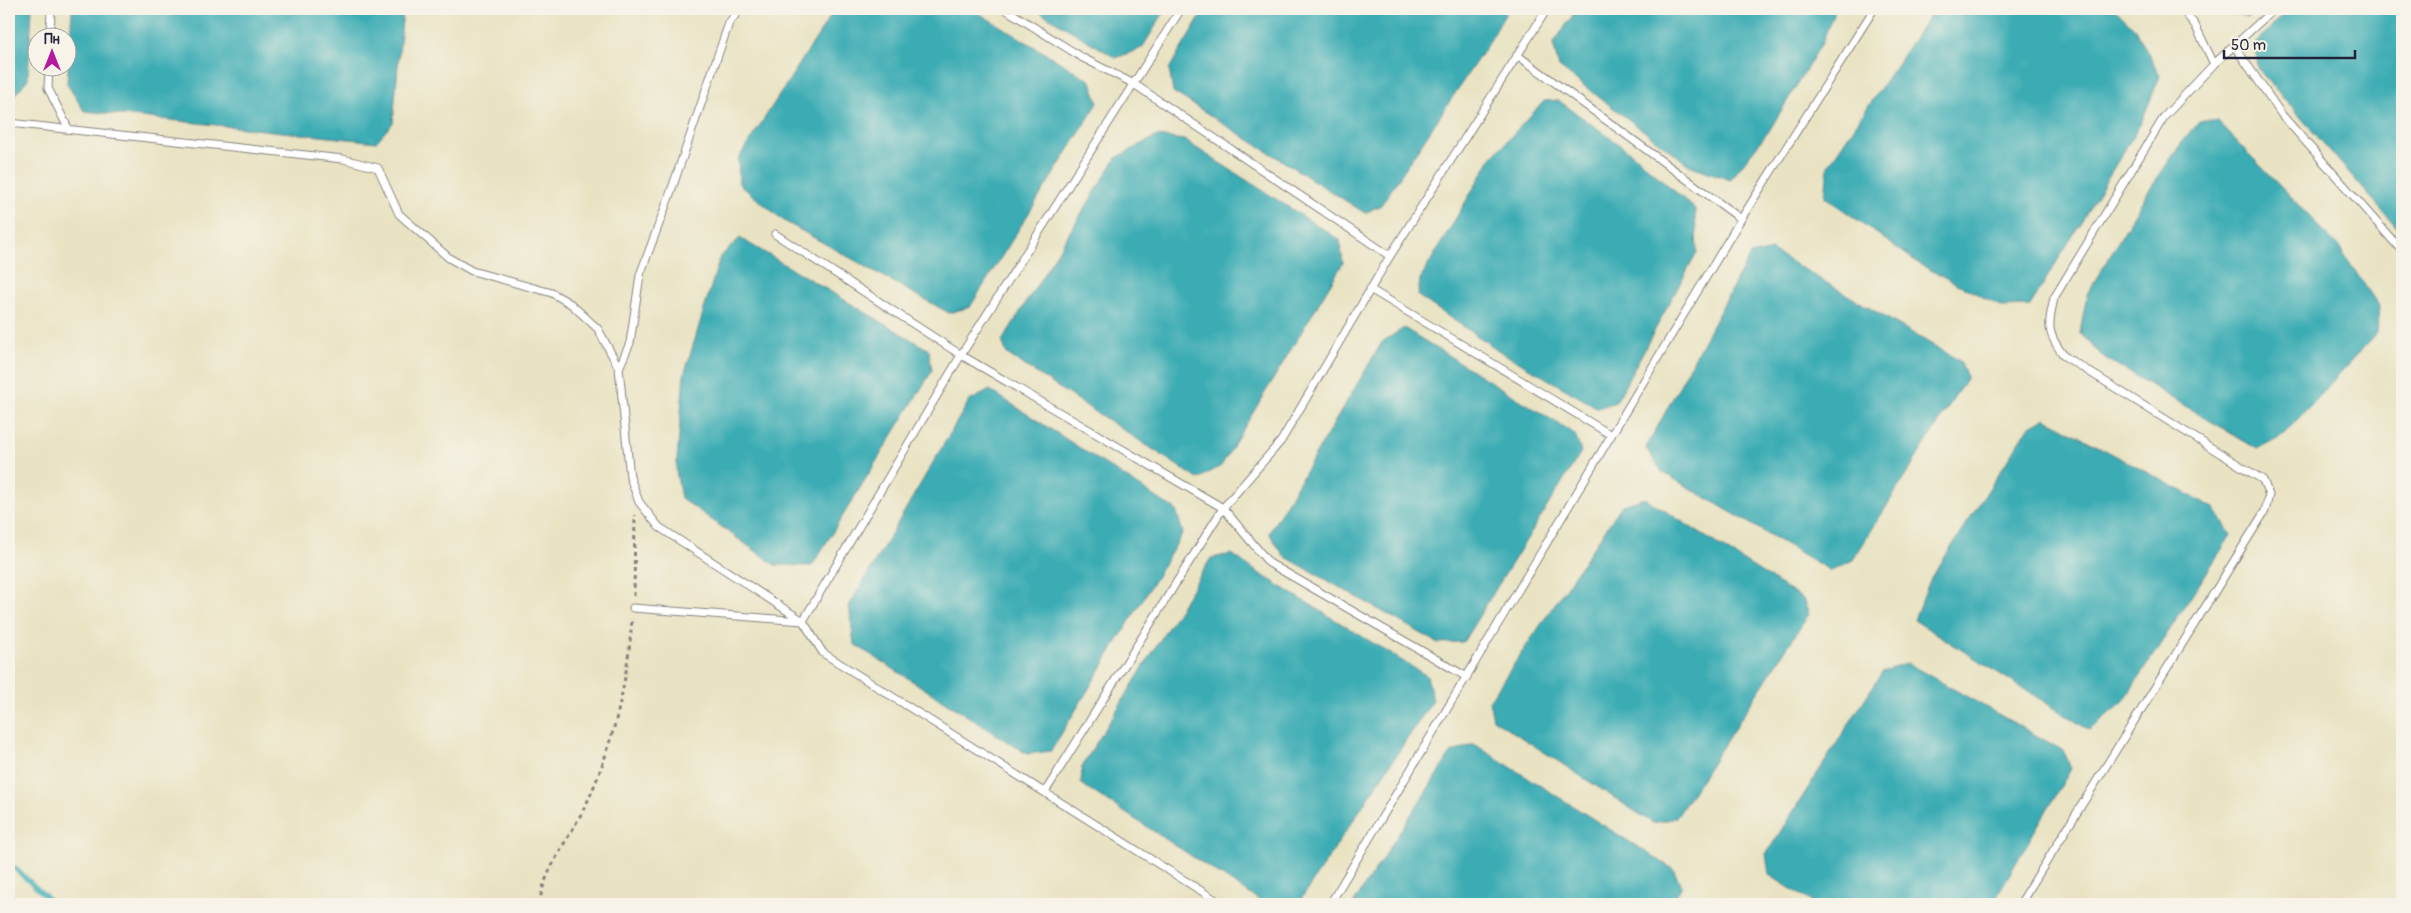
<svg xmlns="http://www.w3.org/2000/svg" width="2411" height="913" font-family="Pangolin,sans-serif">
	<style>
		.water { fill: #3bacb4; stroke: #2e6778 }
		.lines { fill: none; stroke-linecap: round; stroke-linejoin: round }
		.stream { stroke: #3bacb4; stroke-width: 5 }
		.service-casing { stroke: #86827f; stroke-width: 9 }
		.path { stroke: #86827f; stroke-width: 3; stroke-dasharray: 4 4; stroke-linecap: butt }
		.service { stroke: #fff; stroke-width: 7 }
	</style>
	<rect width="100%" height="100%" fill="#f7f3e8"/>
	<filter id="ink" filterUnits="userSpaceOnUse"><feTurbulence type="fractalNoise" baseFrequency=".02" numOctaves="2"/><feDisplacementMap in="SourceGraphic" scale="10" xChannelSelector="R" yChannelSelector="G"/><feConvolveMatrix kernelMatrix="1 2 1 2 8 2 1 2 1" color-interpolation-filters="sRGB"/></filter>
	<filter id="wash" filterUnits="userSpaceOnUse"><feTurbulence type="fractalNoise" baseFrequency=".0096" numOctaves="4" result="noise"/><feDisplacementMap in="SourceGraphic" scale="20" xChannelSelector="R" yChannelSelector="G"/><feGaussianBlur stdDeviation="1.12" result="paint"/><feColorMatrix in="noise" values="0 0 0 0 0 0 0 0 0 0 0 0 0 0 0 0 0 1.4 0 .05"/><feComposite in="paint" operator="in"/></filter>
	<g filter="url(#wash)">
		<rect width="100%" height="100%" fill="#e9e3c3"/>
		<path class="water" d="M9,9H32L28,79L10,101Z
			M72,9H403L393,123L376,142L84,111L67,84Z
			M835,9H972L1091,81L1098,103L970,307L949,313L784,221L739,184L738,159Z
			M1035,9H1166L1142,48L1116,58Z
			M1205,9H1508L1491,39L1381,205L1365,213L1173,92L1169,69Z
			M1577,9H1835L1822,43L1769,131L1730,180L1689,165L1559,67L1553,44Z
			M1934,9H2115L2135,29L2160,76L2141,123L2030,306L2002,307L1921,265L1825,197L1828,166Z
			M2223,9H2255L2248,18L2225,12Z
			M2289,9H2402V233L2259,70L2254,45Z
			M1558,100L1634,155L1695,209L1697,252L1616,402L1598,408L1501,352L1418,296L1420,279L1492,157L1544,101Z
			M2199,121H2217L2338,246L2379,306L2377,333L2283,435L2257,449L2102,356L2080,333L2087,294L2144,198L2184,139Z
			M1157,136L1184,140L1340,240L1343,263L1221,466L1198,479L1007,354L1002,341L1116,158Z
			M740,238L929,350L932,371L812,566L775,565L681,498L676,471L684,375L720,257Z
			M1771,250L1960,361L1967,377L1853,560L1831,571L1662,472L1646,448L1750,255Z
			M1404,328L1575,434L1581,452L1463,642L1438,643L1284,556L1269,533L1382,342Z
			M990,390L1176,510L1183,533L1051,751L1027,754L854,644L849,606L969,401Z
			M2045,418L2214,508L2231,535L2123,702L2089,730L1914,620L1930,580L2029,427Z
			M1645,498L1803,599L1809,614L1676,818L1653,823L1493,719L1489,701L1622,505Z
			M1232,554L1257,572L1427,676L1433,700L1299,902L1265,904L1081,784L1082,766L1211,558Z
			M1907,663L2064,751L2071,769L1992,904H1815L1769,875L1766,854L1882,672Z
			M1474,744L1673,869L1682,886L1671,904H1353L1451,753Z"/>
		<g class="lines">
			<path class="stream" d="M9,863L54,904"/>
		</g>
	</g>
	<g filter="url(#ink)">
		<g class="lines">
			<g class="service-casing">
				<path id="service" d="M1005,9L1083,58L1134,84L1390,256
					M50,38L51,9
					M2235,47L2282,115L2402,251
					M1517,55L1741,219
					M2214,64L2274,9
					M49,68L48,88L68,128
					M9,123L343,159L378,168L399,214L449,258L472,271L552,293L571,304L598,329L619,368L630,477L639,502L659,527L803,621L961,355L1181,9
					M775,234L961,355L1223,508L1269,563L1467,677
					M1370,289L1611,435
					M619,368L630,343L640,275L669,197L729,23L740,9
					M633,608L803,621L823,653L1222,904
					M1045,792L1223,508L1281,441L1390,256L1547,9
					M1330,904L1741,219L1874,9
					M2020,904L2265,511L2269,495L2263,480L2064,356C2046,332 2048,326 2054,298L2164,117L2214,64L2195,25L2182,9"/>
			</g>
			<path class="path" d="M634,596L635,515
				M540,904C541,872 576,829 589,798C614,742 628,679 632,618"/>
			<use href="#service" class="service"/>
		</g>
	</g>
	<rect width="2411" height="913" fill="none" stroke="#f7f3e8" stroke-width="30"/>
	<g transform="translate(52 52)"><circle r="24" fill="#f7f3e8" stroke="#a29fa3"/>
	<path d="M0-4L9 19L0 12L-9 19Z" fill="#b5179e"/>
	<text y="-8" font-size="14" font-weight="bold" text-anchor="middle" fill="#22223b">Пн</text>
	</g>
	<path d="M2224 50v8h131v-8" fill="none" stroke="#22223b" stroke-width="2.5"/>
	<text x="2231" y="50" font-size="15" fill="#22223b" stroke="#f7f3e8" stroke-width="4" paint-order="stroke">50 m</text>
</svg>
